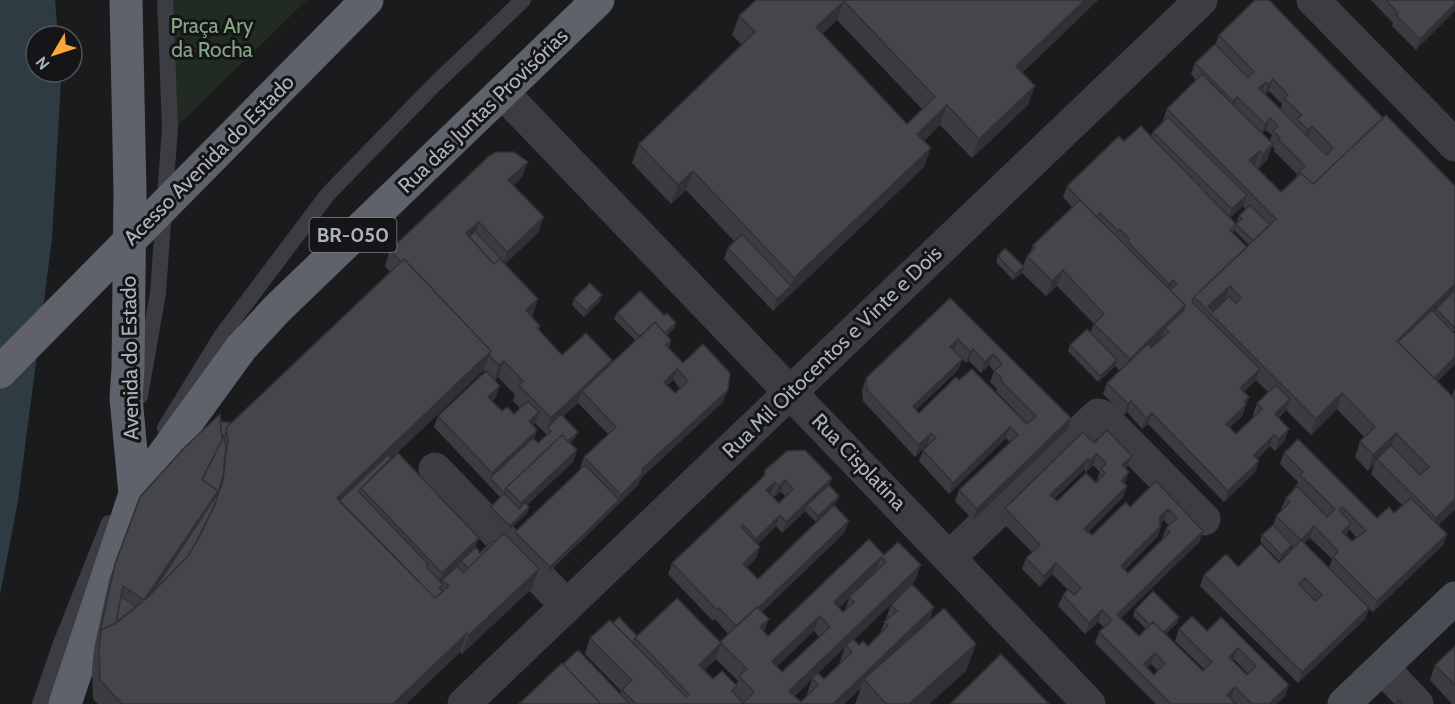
<svg xmlns="http://www.w3.org/2000/svg" width="1455" height="704" font-family="Cabin,sans-serif">
	<style>
		.green { fill: #222b22 }
		.water { fill: #2f3b42 }
		.lines { fill: none; stroke-linecap: round; stroke-linejoin: round }
		.service { stroke: #3b3d42; stroke-width: 16 }
		.minor { stroke: #3b3d42; stroke-width: 33 }
		.tertiary { stroke: #3b3d42; stroke-width: 33 }
		.secondary { stroke: #494c52; stroke-width: 33 }
		.trunk { stroke: #5f626a; stroke-width: 33 }
		.wall { fill: #3a3c40; fill-rule: evenodd }
		.shaded-wall { fill: #303134 }
		.building { fill: #44464a; stroke: #303134; stroke-width: 1.5; fill-rule: evenodd }
		.labels { text-anchor: middle; stroke-width: 6; stroke-linejoin: round; paint-order: stroke }
		.shield { fill: #151518; stroke: #7f848b; stroke-width: 1.5 }
		.shield-label { font-size: 20px; font-weight: bold; fill: #adb3bc }
		.park-label { font-size: 21px; fill: #84a884; stroke: #151518 }
		.street-label { font-size: 21px; fill: #adb3bc; stroke: #151518 }
	</style>
	<rect width="100%" height="100%" fill="#1a1b1d"/>
	<path class="green" d="M173,0H307L171,132Z"/>
	<path class="water" d="M0,0H55L58,36H36V72H60L61,80L52,239L18,501L0,595Z"/>
	<g class="lines">
		<path class="service" d="M140,396L158,293L170,127L165,0
			M165,428L222,335L328,194L433,86L523,0
			M40,704L60,646L109,523"/>
		<path class="minor" d="M502,92L1089,704
			M435,469L567,606
			M950,557L1098,415L1102,416L1204,519
			M1383,668L1417,704
			M464,704L1201,0"/>
		<path class="tertiary" d="M1313,0L1455,145"/>
		<path class="secondary" d="M1344,704L1455,598"/>
		<path class="trunk" d="M0,372L367,0
			M135,494L241,348L277,309L598,0
			M65,704L135,494L126,398L128,368L130,192L126,0"/>
	</g>
	<path class="wall" d="M756,0H1098L1022,73L1028,105L972,158L940,125L924,141V167L773,311L724,259L728,248L734,241L686,190L671,204L632,163L639,144L742,45L732,35L739,16ZM837,20L922,109L907,124L822,34Z
		M1371,0H1455L1416,50L1392,26L1393,23Z
		M1219,35L1383,118L1455,330L1453,332L1455,334V364L1438,381L1452,396L1455,388V510L1438,525L1447,534L1443,545L1373,612L1369,609L1365,619L1298,683L1200,586L1204,575L1238,567L1279,563L1294,548L1292,546L1290,551L1279,561L1260,541L1262,535L1273,526L1276,516L1282,510L1281,509L1286,498L1296,486L1298,482L1280,464L1284,453L1377,518L1394,513L1403,506L1371,474L1375,463L1368,471L1355,457L1360,441L1364,437L1337,409L1311,435L1286,410L1279,418L1285,440L1275,451L1270,446L1257,459L1259,461L1255,472L1224,502L1148,424L1142,429L1127,412L1124,415L1103,394L1107,383L1120,371L1115,366L1098,382L1068,351L1070,345L1090,333L1094,324L1057,286L1046,296L1022,273L1013,280L996,262L998,256L1023,266L1027,256L1030,253L1033,245L1072,207L1063,197L1067,186L1124,141L1151,136L1153,132L1162,123L1167,109L1196,80L1191,74L1195,63L1215,45ZM1269,91L1282,104L1280,109L1265,94ZM1266,130L1272,135L1270,141L1262,134ZM1272,146L1275,149L1274,151L1297,174L1295,179L1281,192L1258,169L1267,160ZM1243,206L1246,210L1239,216L1237,222L1236,224L1230,218ZM1234,230L1249,245L1247,247L1233,232ZM1256,380L1268,392L1257,403L1253,415L1254,417L1236,434L1229,428L1242,416L1249,397L1244,392ZM1349,529L1357,538L1352,541L1346,535ZM1310,538L1332,559L1329,568L1304,543Z
		M522,177L513,186L544,217L538,233L505,264L538,299L531,316L540,326L539,330L562,355L612,360L610,365L636,341L614,319L617,313L674,329L667,335L671,340L669,348L683,363L728,390L723,402L642,477L638,485L548,573L513,538L515,532L581,469L580,468L584,457L608,434L578,403L563,416L578,432L575,438L570,443L577,450L573,462L527,505L529,507L527,513L507,532L489,513L491,507L500,497L434,427L438,416L485,372L484,370L391,458L480,553L532,588L462,654L460,652L406,704H98L93,699L92,670L94,649L109,580L140,497L220,421L231,423L390,272L385,266L390,250ZM498,377L515,395L513,401L520,408L514,414L502,411L492,401L496,397L495,380ZM673,380L680,388L675,393L667,385ZM535,423L547,435L538,443L534,439L537,430L532,425Z
		M950,298L1067,430L973,520L955,501L959,490L1010,442L1006,438L949,494L919,461L923,450L928,445L927,444L915,457L863,401L862,390L866,378ZM962,359L966,363L969,361L981,373L989,365L994,371L990,382L997,389L996,391L1028,424H1027L959,380L919,413L916,410L958,370Z
		M574,299L600,301L584,317L572,305Z
		M1094,443L1127,467L1126,469L1124,484L1127,486L1123,497L1087,533L1092,535L1130,507L1156,481L1203,531L1199,542L1121,618L1139,636L1146,629L1133,616L1135,610L1179,617L1177,623L1166,634L1203,671L1205,670L1175,641L1179,629L1207,631L1221,617L1289,685L1285,696L1276,704H1237L1231,698L1236,704H1156L1095,643L1099,632L1104,627L1098,622L1085,634L1058,606L1063,595L1068,590L1052,574L1040,587L1022,569L1026,558L1032,552L1000,520L1005,508ZM1093,465L1100,472L1097,480L1098,481L1096,483L1057,501L1054,499L1084,470L1086,472ZM1164,520L1169,526L1166,528L1162,539L1128,573L1125,570L1157,537L1161,526L1160,525ZM1234,659L1248,674L1247,675L1233,661ZM1151,664L1158,671L1154,675L1147,668Z
		M765,470L829,486L839,496L837,501L816,522L805,511L782,533L776,526L758,544L760,547L756,558L747,567L758,579L845,532L762,612L764,632L768,636L884,555L915,581L854,640L859,645L868,646L880,634L891,605L976,644L966,671L929,704H855L861,688L844,704H519L620,694L621,691L585,654L590,638L637,636L720,642L728,634L715,619L713,621L668,574L672,563L763,477ZM781,492L786,497L779,503L770,494L774,497ZM849,598L845,611L843,612L839,608ZM814,631L819,637L782,672L777,666ZM845,647L840,661L842,662L824,679L818,673ZM716,659L738,681L736,685L713,679L704,670ZM812,679L807,694L808,695L801,702L795,696Z
		M1455,646V704H1452L1430,680L1435,665Z"/>
	<path class="shaded-wall" d="M1085,0H1098L1009,85L1016,66Z
		M844,1L837,20L809,46L816,27Z
		M1455,4V11L1416,50L1420,39Z
		M1273,79L1269,91L1264,96L1268,85Z
		M1266,82L1261,93L1259,88Z
		M1035,86L1028,105L972,158L979,139Z
		M1237,97L1233,108L1229,112L1233,101Z
		M947,105L940,125L910,153L917,134Z
		M1270,118L1266,130L1261,135L1265,124Z
		M1312,126L1308,137L1304,141L1308,130Z
		M1273,144L1267,160L1257,170L1263,154Z
		M931,148L924,167L773,311L777,299L791,286L794,278Z
		M1260,151L1254,166L1249,160Z
		M528,162L522,177L502,196L508,180Z
		M693,171L686,190L671,204L678,185Z
		M1247,195L1243,206L1228,220L1232,209Z
		M544,217L538,233L502,267L507,252Z
		M479,222L473,237L464,245L466,233Z
		M1024,267L1022,273L1013,280L1015,274Z
		M1063,270L1057,286L1046,296L1052,281Z
		M1173,280L1169,291L1164,295L1169,284Z
		M1455,284V294L1436,309L1434,315L1399,349L1397,341Z
		M1230,286L1224,301L1211,314L1208,306Z
		M602,295L600,301L584,317L586,311Z
		M538,299L533,315L521,326L526,310Z
		M1185,305L1180,321L1165,328L1161,339L1124,375L1130,359Z
		M676,323L674,329L659,342L662,336Z
		M958,339L954,351L946,358L950,347Z
		M973,349L969,361L966,363L970,352Z
		M491,351L484,370L338,510L337,498Z
		M993,354L989,365L981,373L985,362Z
		M1455,357V364L1427,392L1431,381Z
		M963,359L958,370L908,417L913,406Z
		M612,360L606,376L582,391L578,403L549,429L547,428L551,418Z
		M1117,360L1115,366L1098,382L1100,376Z
		M504,361L498,377L494,381L499,365Z
		M677,369L673,380L660,393L664,382Z
		M1260,369L1256,380L1236,399L1240,388Z
		M500,386L496,397L484,408L488,397Z
		M728,390L723,402L642,477L638,485L617,506L621,495L642,469Z
		M1342,393L1337,409L1311,435L1316,419Z
		M1249,397L1242,416L1222,435L1226,424Z
		M1290,399L1286,410L1271,425L1275,414Z
		M1131,401L1127,412L1124,415L1128,404Z
		M539,412L535,423L525,432L529,421Z
		M1152,413L1148,424L1142,429L1146,418Z
		M1071,418L1067,430L973,520L977,509Z
		M1010,427L1006,438L949,494L953,483Z
		M1289,429L1285,440L1275,451L1279,439Z
		M537,430L533,441L490,478L492,473Z
		M578,432L575,438L562,451L564,445Z
		M931,433L927,444L915,457L919,445Z
		M1396,433L1390,449L1377,459L1375,463L1368,471L1373,455Z
		M1274,435L1270,446L1250,466L1254,455Z
		M577,450L573,462L517,514L521,503Z
		M1097,454L1093,465L1086,472L1090,461Z
		M1132,456L1127,467L1118,476L1122,465Z
		M1088,459L1084,470L1046,506L1050,495Z
		M1259,461L1255,472L1224,502L1228,491Z
		M1129,472L1125,483L1117,492L1121,481Z
		M832,478L828,489L807,505L805,511L782,533L786,522Z
		M785,480L781,492L774,497L779,486Z
		M775,482L771,494L762,501L766,490Z
		M1127,486L1123,497L1080,541L1084,529Z
		M218,491L181,575L144,600Z
		M839,496L837,501L816,522L818,516Z
		M1455,499V510L1430,533L1436,518Z
		M619,500L617,506L548,573L550,567Z
		M529,507L527,513L507,532L510,526Z
		M1168,509L1164,520L1161,523L1158,529L1161,526L1157,537L1117,577L1121,566L1159,518Z
		M780,515L776,526L752,550L756,539Z
		M849,521L845,532L734,639L738,628Z
		M1351,523L1347,534L1338,543L1342,532Z
		M1314,526L1310,538L1297,551L1301,540Z
		M1203,531L1199,542L1113,626L1117,615Z
		M1447,534L1443,545L1373,612L1377,601Z
		M479,538L473,553L461,561L459,567L444,582L442,580L440,586L437,589L442,573Z
		M1292,545L1290,551L1279,561L1281,555Z
		M760,547L756,558L739,575L743,564Z
		M881,557L875,573L828,618L834,602Z
		M1056,563L1052,574L1040,587L1044,576Z
		M921,565L915,581L847,646L846,645L845,647L786,704L789,691Z
		M539,569L532,588L462,654L469,635Z
		M934,607L929,623L864,679L861,688L844,704H833Z
		M1369,608L1365,619L1298,683L1302,672Z
		M1102,610L1098,622L1085,634L1089,623Z
		M820,616L814,631L766,677L772,661Z
		M1179,617L1177,623L1158,641L1160,635Z
		M769,619L763,634L760,627Z
		M467,633L460,652L406,704H393Z
		M721,643L716,659L694,681L699,665Z
		M976,644L966,671L929,704H909Z
		M1238,648L1234,659L1225,668L1229,657Z
		M1155,653L1151,664L1141,674L1144,664Z
		M1289,685L1285,696L1276,704H1269Z
		M1235,687L1231,698L1225,704L1227,695Z"/>
	<path class="building" d="M756,0H1085L1016,66L1035,86L979,139L947,105L917,134L931,148L794,278L693,171L678,185L639,144L755,32L739,16ZM844,1L935,97L907,124L816,27Z
		M1255,0H1269L1383,118L1313,184L1301,173L1298,176L1297,174L1305,166L1279,140L1280,138L1273,131L1278,126L1270,118L1265,124L1237,97L1233,101L1195,63L1215,44L1248,78L1254,72L1219,35ZM1273,79L1288,95L1284,98L1302,115L1297,119L1308,130L1312,126L1333,148L1326,155L1259,88L1266,82L1268,85Z
		M1386,0H1455V4L1420,39L1396,15L1398,13Z
		M1202,74L1273,144L1263,154L1260,151L1249,160L1281,192L1301,173L1313,184L1386,115L1455,186V284L1397,341L1455,399V499L1436,518L1377,459L1391,445L1420,475L1429,467L1396,433L1373,455L1360,441L1375,427L1342,393L1316,419L1194,297L1276,219L1167,109ZM1230,286L1241,298L1236,303L1229,296L1213,312L1208,306Z
		M1168,117L1247,195L1232,209L1153,132Z
		M1141,126L1236,224L1230,230L1247,247L1194,297L1192,302L1260,369L1240,388L1249,397L1244,402L1246,405L1226,424L1236,434L1262,409L1257,403L1276,385L1290,399L1275,414L1289,429L1279,439L1274,435L1254,455L1259,461L1228,491L1152,413L1146,418L1131,401L1128,404L1107,383L1148,344L1151,348L1169,332L1165,328L1184,310L1185,305L1170,290L1177,284L1173,280L1169,284L1128,242L1129,239L1120,229L1118,231L1100,213L1096,217L1067,186L1119,136L1124,141Z
		M496,152H514L528,162L508,180L544,217L507,252L479,222L466,233L494,264L500,259L538,299L526,310L540,326L537,328L562,355L586,333L612,360L551,418L519,385L523,381L504,361L499,365L489,355L491,351L404,259L401,262L390,250L489,156Z
		M1080,200L1185,305L1130,359L1094,324L1104,314L1063,270L1052,281L1027,256L1035,248L1033,245Z
		M1250,205L1270,225L1253,241L1236,224L1242,219L1239,216Z
		M475,231L504,262H503L500,259L494,264L469,237Z
		M742,234L791,286L777,299L728,248Z
		M1005,248L1024,267L1015,274L998,256Z
		M404,259L491,351L337,498L435,598L449,586L442,580L457,566L463,573L504,533L539,569L469,635L467,633L393,704H122L100,680L99,651L101,630L114,624L147,598L188,556L200,536L216,501L223,480L228,439L226,428Z
		M590,283L602,295L586,311L574,299Z
		M1455,290V326L1454,327L1436,309Z
		M640,291L664,315L667,313L676,323L665,333L655,322L640,337L617,313Z
		M950,298L1071,418L977,509L959,490L1018,435L1010,427L953,483L923,450L936,438L931,433L919,445L867,390L866,378ZM958,339L970,352L973,349L985,362L993,354L1002,364L994,371L1002,378L1000,380L1036,416L1027,424L972,369L959,380L956,377L919,413L913,406L963,359L950,347Z
		M1432,310L1455,334V357L1434,378L1398,342Z
		M655,322L671,340L666,345L683,363L703,344L730,373L728,390L642,469V474L621,495L584,457L616,427L582,391ZM677,369L688,381L675,393L664,382Z
		M1087,329L1117,360L1100,376L1070,345Z
		M486,371L500,386L488,397L502,411L507,407L514,414L528,401L539,412L529,421L537,430L492,473L438,416Z
		M220,414L222,440L202,479L218,491L144,600L123,586L116,623L101,630L100,633L115,564L140,497L184,448Z
		M561,414L578,432L568,441L562,435L506,488L504,493L490,478L533,438L538,443L551,431L547,428Z
		M220,421L231,423L226,428L227,432L223,436L226,446L223,475L215,505L196,542L188,556L152,593L216,496L218,491L202,480L222,440Z
		M1107,430L1132,456L1122,465L1129,472L1121,481L1127,486L1084,529L1088,533L1089,532L1092,535L1126,502L1130,507L1156,481L1203,531L1117,615L1139,636L1153,622L1203,671L1212,662L1179,629L1192,616L1207,631L1221,617L1289,685L1269,704H1252L1235,687L1227,695L1236,704H1171L1099,632L1112,620L1102,610L1089,623L1063,595L1068,589L1074,595L1081,588L1056,563L1044,576L1026,558L1040,545L1005,508L1083,432L1094,443ZM1097,454L1106,463L1101,469L1105,473L1096,483L1086,473L1057,501L1050,495L1088,459L1090,461ZM1168,509L1177,518L1166,528L1170,532L1128,573L1121,566L1161,526L1159,524L1161,521L1159,518ZM1238,648L1256,666L1247,675L1229,657ZM1155,653L1165,663L1154,675L1144,664Z
		M562,435L577,450L521,503L506,488Z
		M1298,439L1377,518L1389,507L1394,513L1411,498L1447,534L1377,601L1333,557L1338,551L1314,526L1301,540L1276,516L1290,502L1286,498L1297,486L1327,517L1335,509L1300,475L1303,472L1284,453ZM1342,507L1366,531L1352,541L1342,532L1351,523L1339,510Z
		M805,450L832,478L786,522L780,515L756,539L743,525L741,527L760,547L743,564L758,579L834,505L849,521L758,608L757,607L736,626L719,608L717,610L672,563L765,475V470L787,451ZM785,480L793,489L779,503L766,490L775,482L779,486Z
		M398,453L479,538L442,573L361,488Z
		M388,455L391,458L361,488L359,492L428,564L426,566L443,585L439,588L443,592L435,598L339,501Z
		M585,465L619,500L550,567L515,532Z
		M829,485L839,496L818,516L807,505Z
		M504,493L519,509L525,502L529,507L510,526L491,507Z
		M1273,525L1292,545L1281,555L1262,535Z
		M869,539L884,555L898,542L921,565L789,691L801,702L818,685L812,678L818,673L824,679L852,652L846,645L853,639L859,645L863,641L868,646L888,626L884,622L897,611L891,605L912,584L934,607L833,704H636L622,690L632,680L590,638L610,620L686,697L689,694L635,638L677,598L721,643L699,665L713,679L722,671L737,686L732,691L743,703L754,692L739,676L747,669L720,642L757,607L769,619L760,627L768,636ZM881,557L886,562L849,597L854,602L843,612L834,602ZM820,616L830,627L782,672L772,661Z
		M493,540L495,542L468,568L461,561L476,547L480,553Z
		M1301,540L1369,608L1302,672L1204,575L1226,554L1238,567L1261,544L1279,563ZM1305,578L1322,595L1315,601L1299,584Z
		M1153,591L1179,617L1164,632L1153,622L1150,625L1135,610Z
		M121,596L136,607L116,623Z
		M944,608L976,644L909,704H886L864,679Z
		M619,617L637,636L635,638L633,643L613,623Z
		M1455,646V685L1435,665Z
		M578,650L630,704H601L563,664Z
		M1001,654L1049,704H950Z
		M562,663L601,704H519Z
		M1398,700L1402,704H1395Z"/>
	<g class="labels">
		<rect class="shield" x="309.5" y="218" width="87" height="34" rx="4.5"/>
		<g class="shield-label">
			<text x="353" y="242">BR-050</text>
		</g>
		<g class="park-label">
			<text x="212" y="33">Praça Ary<tspan x="212" dy="24">da Rocha</tspan></text>
		</g>
		<g class="street-label">
			<text transform="translate(483 111) rotate(-44)" y="7">Rua das Juntas Provisórias</text>
			<text transform="translate(209 160) rotate(-45)" y="7">Acesso Avenida do Estado</text>
			<text transform="translate(832 352) rotate(-44)" y="7">Rua Mil Oitocentos e Vinte e Dois</text>
			<text transform="translate(130 358) rotate(-91)" y="7">Avenida do Estado</text>
			<text transform="translate(859 462) rotate(46)" y="7">Rua Cisplatina</text>
		</g>
	</g>
	<g transform="translate(54 54) rotate(231)"><circle r="28" fill="#151518" stroke="#52545a" stroke-width="1.5"/>
	<path d="M0-4.5L10 22L0 15L-10 22Z" fill="#f7a839"/>
	<text y="-9" font-size="16" font-weight="bold" text-anchor="middle" fill="#adb3bc">N</text>
	</g>
</svg>
